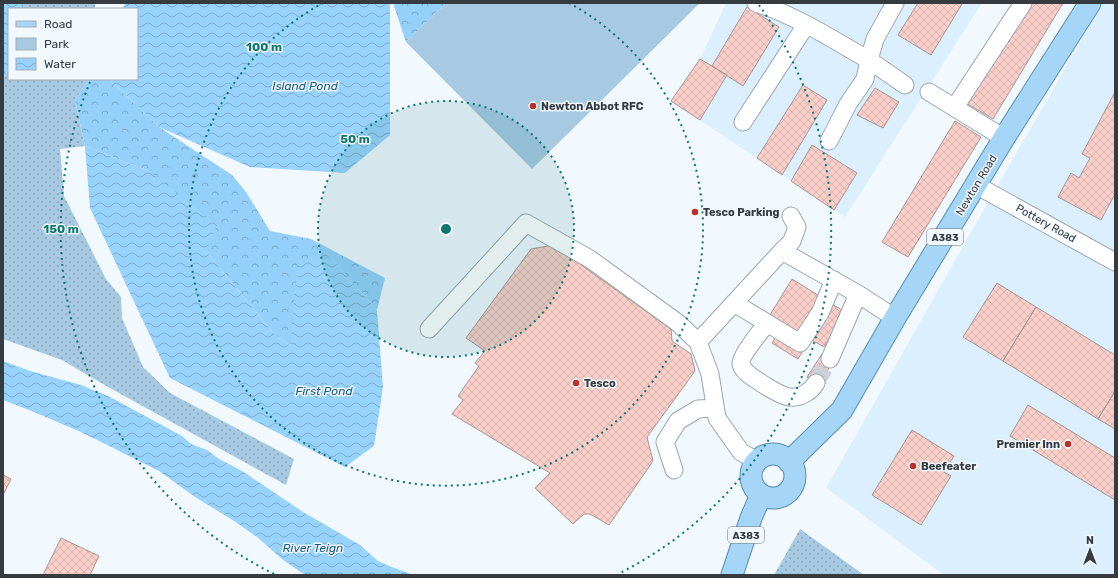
<svg xmlns="http://www.w3.org/2000/svg" width="1118" height="578" font-family="Rubik,sans-serif">
	<style>
		.built { fill: #dceffe }
		.green { fill: url(#green-dots) }
		.forest { fill: url(#forest-crowns) }
		.pitch { fill: #a7c9e2 }
		.water { fill: url(#water-waves) }
		.building { fill: url(#building-cross-hatch); stroke: #a79895 }
		.lines { fill: none; stroke-linecap: round; stroke-linejoin: round }
		.minor-tunnel { stroke: #ccd2d8; stroke-width: 17; stroke-dasharray: 17 8; stroke-linecap: butt }
		.minor-casing { stroke: #9ba7af; stroke-width: 19 }
		.major-casing { stroke: #578eb3; stroke-width: 23 }
		.minor { stroke: #fff; stroke-width: 17 }
		.major { stroke: #a5d6f7; stroke-width: 21 }
		.ring { fill: none; stroke: #0f766e; stroke-width: 2; stroke-dasharray: 2 4 }
		.poi-dot { fill: #bc2e28; stroke: #f1f8fe; stroke-width: 1.5 }
		.labels { text-anchor: middle; stroke-width: 3; stroke-linejoin: round; paint-order: stroke }
		.shield { fill: #f1f8fe; stroke: #6e7478; stroke-width: 1 }
		.shield-label { font-size: 10px; font-weight: bold; fill: #363b3f }
		.poi-label { font-size: 11px; font-weight: bold; fill: #363b3f; stroke: #f1f8fe; text-anchor: start }
		.street-label { font-size: 11px; fill: #363b3f; stroke: #f1f8fe }
		.water-label { font-size: 12px; font-style: italic; fill: #175c83; stroke: #f1f8fe }
		.centre { fill: #0f766e; stroke: #f1f8fe; stroke-width: 2 }
		.ring-label { font-size: 12px; text-anchor: middle; font-weight: bold; fill: #0f766e; stroke: #f1f8fe; stroke-width: 3; stroke-linejoin: round; paint-order: stroke }
	</style>
	<defs>
		<pattern id="green-dots" width="8" height="8" patternUnits="userSpaceOnUse"><rect width="8" height="8" fill="#a7c9e2"/><path d="M2 2h.1M6 6h.1" fill="none" stroke="#89a4b9" stroke-width="1.8" stroke-linecap="round"/></pattern>
		<pattern id="forest-crowns" width="20" height="18" patternUnits="userSpaceOnUse"><rect width="20" height="18" fill="#95d0fa"/><path d="M2 6a3 3 0 1 1 6 0M12 15a3 3 0 1 1 6 0" fill="none" stroke="#7aaacc"/></pattern>
		<pattern id="water-waves" width="16" height="10" patternUnits="userSpaceOnUse"><rect width="16" height="10" fill="#97d3fd"/><path d="M0 5q4-4 8 0t8 0" fill="none" stroke="#7cacce"/></pattern>
		<pattern id="building-cross-hatch" width="8" height="8" patternUnits="userSpaceOnUse"><rect width="8" height="8" fill="#fbcfc9"/><path d="M0 0l8 8M0 8l8-8" fill="none" stroke="#d8b3ae"/></pattern>
	</defs>
	<rect width="100%" height="100%" fill="#f1f8fe"/>
	<path class="built" d="M726,3H982L845,217L671,101L700,59Z
		M1103,3H1115V575H944L826,488L995,190Z"/>
	<path class="green" d="M20,3H95V9H23Z
		M9,68V79H89L75,100L85,146L60,149L64,196L106,279L121,297L122,318L143,367L170,393L294,459L286,485L108,387L62,360L3,339V78Z
		M800,529L864,575H774Z"/>
	<path class="forest" d="M393,3H446L406,42Z
		M89,79H109L159,127L232,175L246,192L270,231L311,239L385,278L377,310L333,260L290,345L276,336L206,251L149,171L85,146L75,100Z"/>
	<path class="pitch" d="M446,3H700L532,169L406,42Z"/>
	<path class="water" d="M3,3H20L23,9H9V68L3,78Z
		M125,3H390V135L345,173L250,167L159,127L109,79H137V9H123Z
		M85,146L149,171L217,225L206,251L276,336L290,345L298,260H333L377,310L383,387L374,446L345,467L170,378L90,208Z
		M3,361L30,371L81,385L110,397L182,436L191,444L207,450L219,459L242,471L303,512L360,545L378,561L389,566L414,575H306L299,571L282,559L257,537L231,519L195,497L159,471L81,432L34,412L3,400Z"/>
	<path class="building" d="M918,3H960L962,4L931,55L898,35Z
		M1027,3H1063L993,119L966,103Z
		M747,7L779,27L743,86L712,66Z
		M700,59L727,75L700,120L671,101Z
		M803,85L827,100L782,175L757,158Z
		M875,88L899,102L883,128L857,115Z
		M1115,92V194L1101,220L1058,197L1071,173L1079,178L1090,158L1082,154Z
		M955,121L981,137L908,257L882,242Z
		M812,145L857,173L834,210L791,181Z
		M553,245L671,329L672,341L691,354L695,371L647,437L653,461L609,525L590,514H584L573,524L535,488L550,473L452,414L463,400L458,396L479,366L475,363L485,351L466,338L531,249Z
		M792,279L845,312L824,347L810,339L798,359L772,343L784,324L770,315Z
		M997,283L1036,307L1003,361L963,337Z
		M1036,307L1115,355V391L1098,419L1003,361Z
		M822,354L833,361L819,385L807,377Z
		M1115,391V429L1098,419Z
		M1028,405L1115,458V500L1010,436Z
		M912,430L954,456L944,472L951,476L921,525L872,495Z
		M3,475L11,479L3,495Z
		M61,538L99,556L90,575H43Z"/>
	<g class="lines">
		<path class="minor-tunnel" d="M816,383L830,359"/>
		<g class="minor-casing">
			<path id="minor" d="M756,3C796,15 833,40 869,60L875,39L895,3
				M929,92L1004,138
				M955,107L1023,3
				M743,122L806,25
				M829,141L848,104L865,79L869,60L905,85
				M976,185L1115,262
				M791,216L797,227L792,241L782,251L858,294L895,318
				M734,303L800,343L820,313L834,280
				M767,323C761,331 740,356 741,364C743,373 755,378 761,383C775,391 790,404 806,393C811,390 813,388 816,383
				M429,329L526,223L590,259L678,323L698,342L710,374L717,418L741,452L757,461
				M698,342L782,251
				M830,359L858,294
				M674,470L665,442L678,421L698,409L715,408"/>
		</g>
		<g class="major-casing">
			<path id="major" d="M751 476a22 22 0 1 1 44 0a22 22 0 1 1-44 0Z
				M789,462L842,410L895,318L1004,138L1090,3
				M732,575L751,518L761,495"/>
		</g>
		<use href="#minor" class="minor"/>
		<use href="#major" class="major"/>
	</g>
	<circle cx="446" cy="229" r="128" fill="#0f766e" fill-opacity=".12"/>
	<g class="ring">
		<circle cx="446" cy="229" r="128"/>
		<path d="M569 3A257 257 0 1 1 323 3"/>
		<path d="M274 574A385 385 0 0 1 90 82M759 5A385 385 0 0 1 618 574"/>
	</g>
	<g class="poi-dot">
		<circle cx="533" cy="106" r="4"/>
		<circle cx="695" cy="212" r="4"/>
		<circle cx="576" cy="383" r="4"/>
		<circle cx="1068" cy="444" r="4"/>
		<circle cx="913" cy="466" r="4"/>
	</g>
	<g class="labels">
		<g class="shield">
			<rect x="927" y="229" width="36" height="16" rx="3"/>
			<rect x="728" y="527" width="36" height="16" rx="3"/>
		</g>
		<g class="shield-label">
			<text x="945" y="241">A383</text>
			<text x="746" y="539">A383</text>
		</g>
		<g class="poi-label">
			<text x="541" y="110">Newton Abbot RFC</text>
			<text x="703" y="216">Tesco Parking</text>
			<text x="584" y="387">Tesco</text>
			<text x="1060" y="448" text-anchor="end">Premier Inn</text>
			<text x="921" y="470">Beefeater</text>
		</g>
		<g class="street-label">
			<text transform="translate(976 185) rotate(-59)" y="4">Newton Road</text>
			<text transform="translate(1046 223) rotate(29)" y="4">Pottery Road</text>
		</g>
		<g class="water-label">
			<text x="305" y="90">Island Pond</text>
			<text x="324" y="395">First Pond</text>
			<text x="313" y="552">River Teign</text>
		</g>
	</g>
	<circle cx="446" cy="229" r="6" class="centre"/>
	<g class="ring-label">
		<text x="264" y="51">100 m</text>
		<text x="355" y="143">50 m</text>
		<text x="61" y="233">150 m</text>
	</g>
	<rect width="1118" height="578" fill="none" stroke="#363b3f" stroke-width="8"/>
	<rect x="8" y="8" width="130" height="72" fill="#f1f8fe" stroke="#a6acb2"/>
	<rect x="16" y="21" width="20" height="6" fill="#a5d6f7" stroke="#a6acb2"/>
	<text x="44" y="28" font-size="12" fill="#363b3f">Road</text>
	<rect x="16" y="38" width="20" height="12" fill="#a7c9e2" stroke="#a6acb2"/>
	<text x="44" y="48" font-size="12" fill="#363b3f">Park</text>
	<rect x="16" y="58" width="20" height="12" fill="url(#water-waves)" stroke="#a6acb2"/>
	<text x="44" y="68" font-size="12" fill="#363b3f">Water</text>
	<g transform="translate(1090 550)" stroke="#f1f8fe" stroke-width="3" paint-order="stroke">
	<path d="M0-3L7 15L0 10L-7 15Z" fill="#363b3f"/>
	<text y="-6" font-size="11" font-weight="bold" text-anchor="middle" fill="#363b3f">N</text>
	</g>
</svg>
